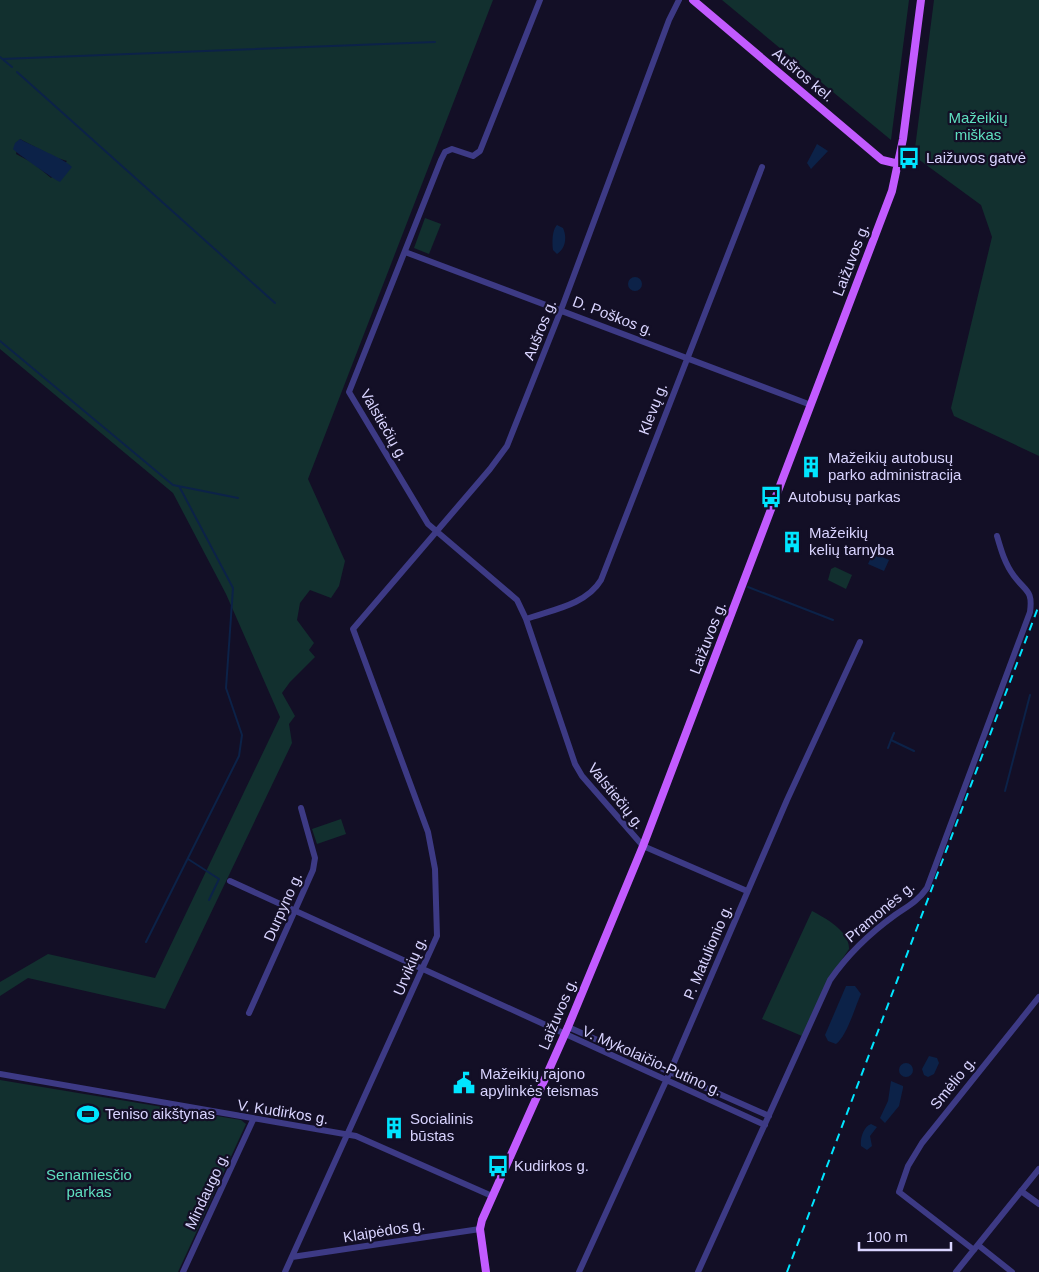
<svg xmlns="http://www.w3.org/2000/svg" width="1039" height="1272" font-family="Helvetica,sans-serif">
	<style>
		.green { fill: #12302f; fill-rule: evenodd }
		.water { fill: #0c2248 }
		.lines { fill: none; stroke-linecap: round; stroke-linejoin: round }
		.stream { stroke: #0c2248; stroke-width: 2 }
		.minor { stroke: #3d3a85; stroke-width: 6 }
		.major { stroke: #c25bff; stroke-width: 8 }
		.rail { stroke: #00e5ff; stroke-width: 2; stroke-dasharray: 8 6; stroke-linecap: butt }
		.labels { text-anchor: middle; stroke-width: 4.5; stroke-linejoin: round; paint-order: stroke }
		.street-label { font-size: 15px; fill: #d9d4ff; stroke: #130f26 }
		.park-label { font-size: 15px; fill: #5fe0c0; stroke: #130f26 }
		.poi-label { font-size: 15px; fill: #d9d4ff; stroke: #130f26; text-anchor: start }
	</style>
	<rect width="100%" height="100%" fill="#130f26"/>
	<path class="green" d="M0,0H493L308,479L345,561L339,586L331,598L310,590L300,603L297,620L314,643L309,650L315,657L290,682L282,693L295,716L289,724L292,743L165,1009L28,978L0,996V982L48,954L155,978L280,717L226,594L173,493L0,349ZM20,139L54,157L67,161L51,178L33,163L16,154Z
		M722,0H909L891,140Z
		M934,0H1039V456L954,416L951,408L992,237L981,205L914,156Z
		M425,218L441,224L429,254L414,248Z
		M835,567L852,575L846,589L828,580L831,569Z
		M341,819L346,834L317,844L312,829Z
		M812,911C825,918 850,931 849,949L828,980L802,1036L762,1019Z
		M0,1080L241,1120L246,1124L178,1272H0Z"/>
	<path class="water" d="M20,139C32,146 65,159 72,167L60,182C55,180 15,152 13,149L15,143Z
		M817,144L828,151L811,169L807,163Z
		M557,225L563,228C567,237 566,248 557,254L553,250C552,243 552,230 557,225Z
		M628 284a7 7 0 1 1 14 0a7 7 0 1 1-14 0Z
		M873,553L889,560L884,571L868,564Z
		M846,986H855L861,994C855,1007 847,1036 836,1044L828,1041L825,1035Z
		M929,1056L937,1058L939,1063L934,1074L928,1077L924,1075L922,1069Z
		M899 1070a7 7 0 1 1 14 0a7 7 0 1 1-14 0Z
		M891,1081L903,1086V1088L899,1106L885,1123L880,1118L888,1101Z
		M871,1124L877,1127L870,1136L872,1146L867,1150L861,1146C860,1139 863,1127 871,1124Z"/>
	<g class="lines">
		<path class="stream" d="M0,57L12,67
			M2,59L435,42
			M17,72L275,303
			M0,341L173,485L238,498
			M748,587L833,620
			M891,740L894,733
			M888,748L891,740L914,751
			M1005,791L1030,695
			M188,859L219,879L209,900
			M146,942L239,756L242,735L226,688L233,588L179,486"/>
		<path class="minor" d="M540,0L480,151L473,156L452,149L445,152L441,160L349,392L428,524L517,600L526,619L575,764L582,776L643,846L747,891
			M405,252L811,405
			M526,619C551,610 586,605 601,580L762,167
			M230,881L765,1125
			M249,1013L313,870L315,858L301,808
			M568,1027L769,1116
			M0,1074L356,1136L492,1196
			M1021,1191L1039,1204
			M978,1245L1012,1272
			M974,1250L899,1192L908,1166L922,1143L1039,997
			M292,1257L480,1229
			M183,1272L253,1120
			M285,1272L437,936L435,869L428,832L353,629L490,469L507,446L561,310L669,20L679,0
			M579,1272L666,1081L787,800L860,642
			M698,1272L830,980C848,954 870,933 895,915C908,906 918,901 927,888L1030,612C1033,590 1026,592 1014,576C1005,564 1001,550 997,536
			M956,1272L1039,1169"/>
		<path class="major" d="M693,0L882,160L899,164
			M486,1272L480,1229L482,1220L568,1027L643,846L892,191L903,139L921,0"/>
		<path class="rail" d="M787,1272L1039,605"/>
	</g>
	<defs>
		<g id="bus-bare" transform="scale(1.725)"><path d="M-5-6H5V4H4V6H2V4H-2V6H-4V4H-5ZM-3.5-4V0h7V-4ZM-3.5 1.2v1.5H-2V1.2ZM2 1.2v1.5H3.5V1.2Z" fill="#00e5ff" stroke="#130f26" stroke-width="2.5" paint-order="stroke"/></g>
		<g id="building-bare" transform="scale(1.725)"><path d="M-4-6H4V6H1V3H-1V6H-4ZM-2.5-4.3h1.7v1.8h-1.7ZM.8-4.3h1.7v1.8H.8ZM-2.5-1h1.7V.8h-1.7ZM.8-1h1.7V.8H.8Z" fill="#00e5ff" stroke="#130f26" stroke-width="2.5" paint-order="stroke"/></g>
		<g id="civic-bare" transform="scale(1.725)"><path d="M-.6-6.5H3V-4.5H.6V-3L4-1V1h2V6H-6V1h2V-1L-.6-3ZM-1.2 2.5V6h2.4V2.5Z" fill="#00e5ff" stroke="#130f26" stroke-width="2.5" paint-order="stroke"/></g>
		<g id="stadium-bare" transform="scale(1.725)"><path d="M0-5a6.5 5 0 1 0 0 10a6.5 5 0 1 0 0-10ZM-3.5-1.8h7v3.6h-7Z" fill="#00e5ff" stroke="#130f26" stroke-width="2.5" paint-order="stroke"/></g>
	</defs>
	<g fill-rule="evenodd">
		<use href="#bus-bare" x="909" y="158"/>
		<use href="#building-bare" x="811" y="467"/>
		<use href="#bus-bare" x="771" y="497"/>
		<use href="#building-bare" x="792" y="542"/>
		<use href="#civic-bare" x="464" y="1083"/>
		<use href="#stadium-bare" x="88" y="1114"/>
		<use href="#building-bare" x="394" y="1128"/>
		<use href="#bus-bare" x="498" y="1166"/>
	</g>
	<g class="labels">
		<g class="street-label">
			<text transform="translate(803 75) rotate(40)" y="5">Aušros kel.</text>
			<text transform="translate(851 260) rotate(-69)" y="5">Laižuvos g.</text>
			<text transform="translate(613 316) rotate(21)" y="5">D. Poškos g.</text>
			<text transform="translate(540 330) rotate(-68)" y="5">Aušros g.</text>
			<text transform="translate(653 409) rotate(-69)" y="5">Klevų g.</text>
			<text transform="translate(384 425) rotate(60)" y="5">Valstiečių g.</text>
			<text transform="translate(708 638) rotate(-69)" y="5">Laižuvos g.</text>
			<text transform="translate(616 796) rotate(51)" y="5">Valstiečių g.</text>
			<text transform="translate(283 907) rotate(-66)" y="5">Durpyno g.</text>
			<text transform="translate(880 912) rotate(-40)" y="5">Pramonės g.</text>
			<text transform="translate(708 952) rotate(-67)" y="5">P. Matulionio g.</text>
			<text transform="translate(410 966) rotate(-67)" y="5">Urvikių g.</text>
			<text transform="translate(558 1014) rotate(-67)" y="5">Laižuvos g.</text>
			<text transform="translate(652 1061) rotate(24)" y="5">V. Mykolaičio-Putino g.</text>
			<text transform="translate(953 1083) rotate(-51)" y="5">Smėlio g.</text>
			<text transform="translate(283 1112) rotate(9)" y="5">V. Kudirkos g.</text>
			<text transform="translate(207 1191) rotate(-65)" y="5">Mindaugo g.</text>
			<text transform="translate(384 1231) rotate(-9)" y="5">Klaipėdos g.</text>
		</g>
		<g class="park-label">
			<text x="978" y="123">Mažeikių<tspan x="978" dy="17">miškas</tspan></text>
			<text x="89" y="1180">Senamiesčio<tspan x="89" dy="17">parkas</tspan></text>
		</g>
		<g class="poi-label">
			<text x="926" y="163">Laižuvos gatvė</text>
			<text x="828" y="463">Mažeikių autobusų<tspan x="828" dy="17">parko administracija</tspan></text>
			<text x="788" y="502">Autobusų parkas</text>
			<text x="809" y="538">Mažeikių<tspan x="809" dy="17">kelių tarnyba</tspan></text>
			<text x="480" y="1079">Mažeikių rajono<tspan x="480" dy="17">apylinkės teismas</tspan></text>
			<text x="105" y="1119">Teniso aikštynas</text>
			<text x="410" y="1124">Socialinis<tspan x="410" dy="17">būstas</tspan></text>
			<text x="514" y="1171">Kudirkos g.</text>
		</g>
	</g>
	<path d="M859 1242v8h92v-8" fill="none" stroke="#d9d4ff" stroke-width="2.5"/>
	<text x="866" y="1242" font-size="15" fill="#d9d4ff" stroke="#130f26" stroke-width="4" paint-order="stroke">100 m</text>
</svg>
